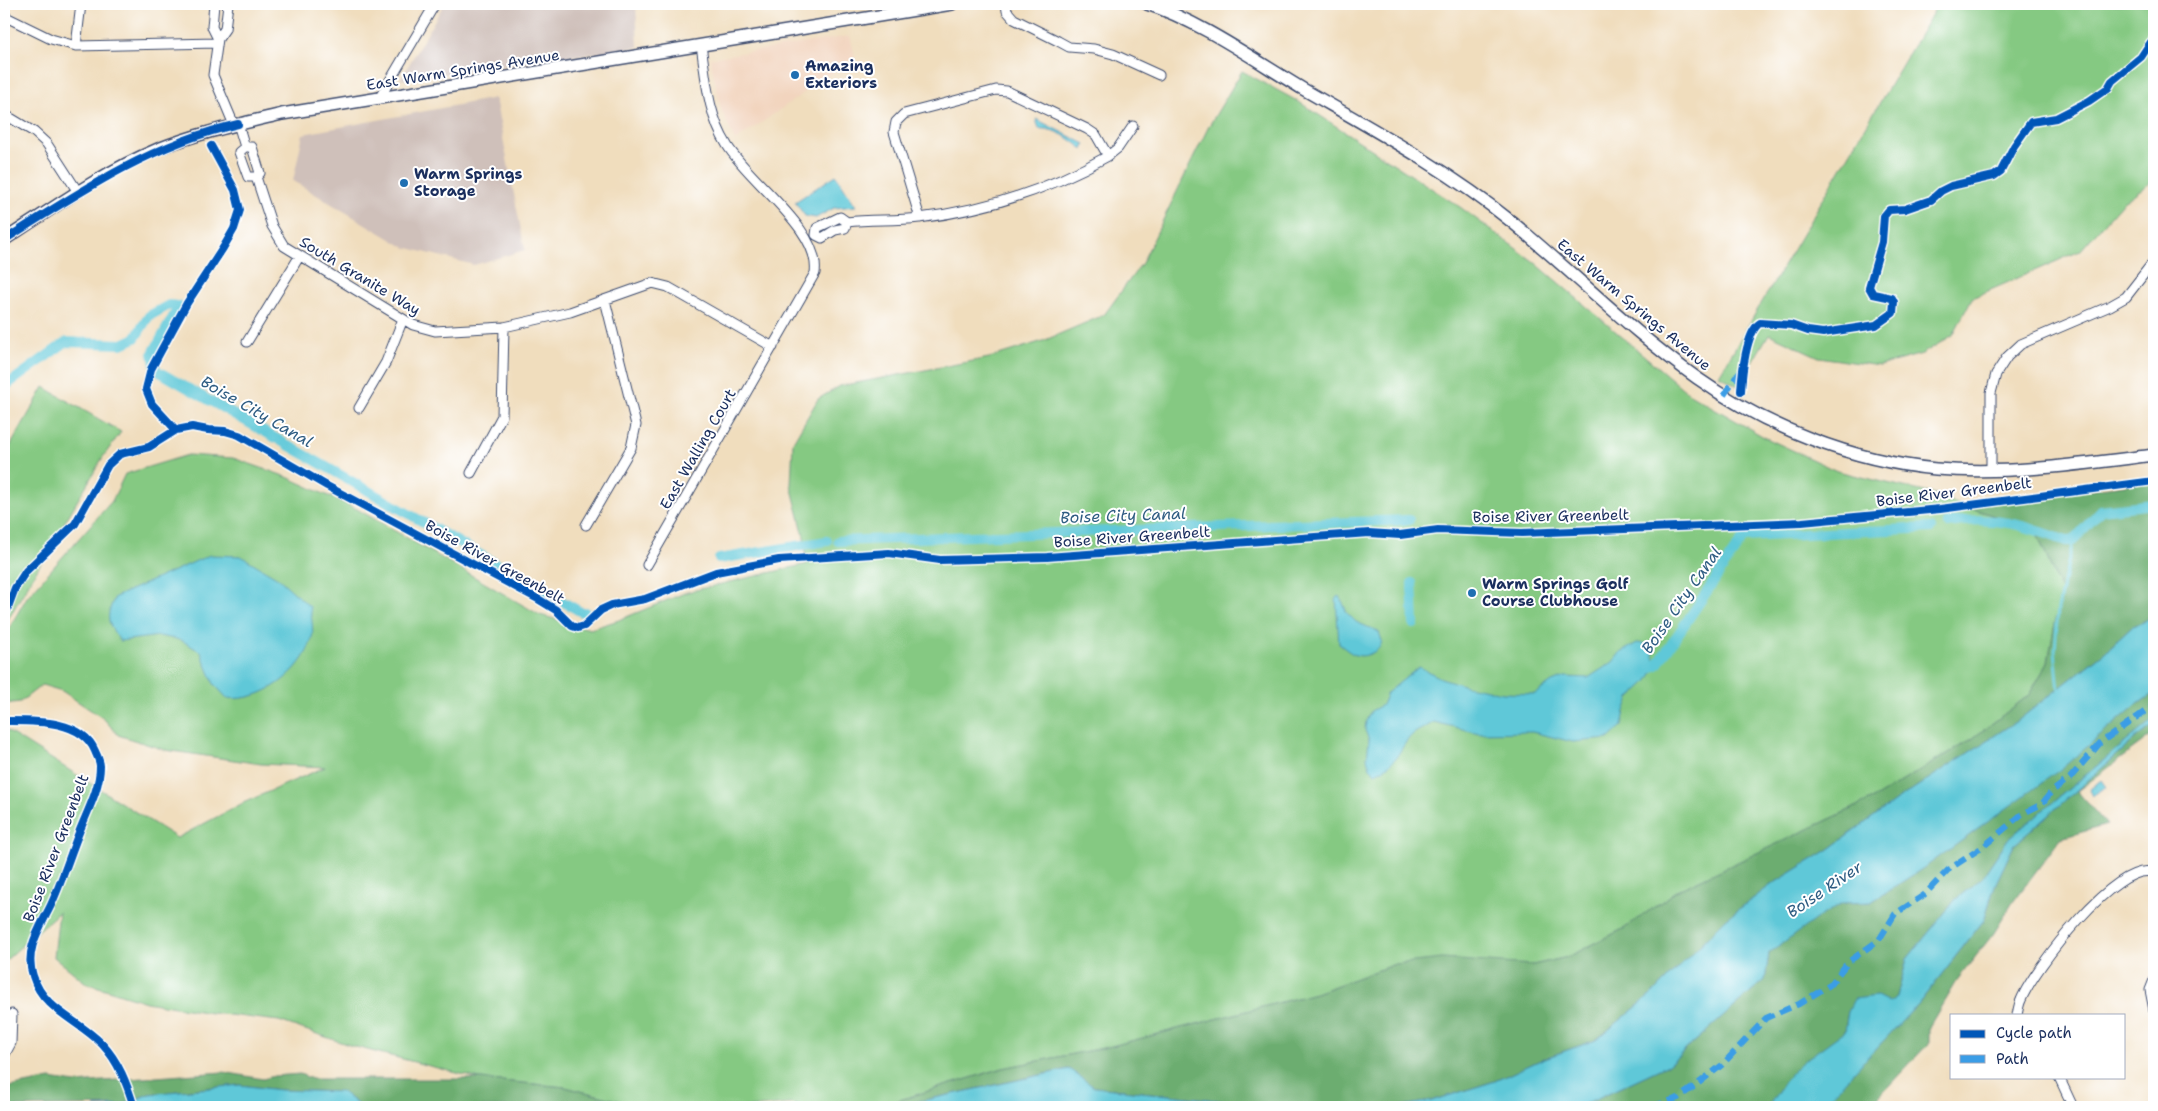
<svg xmlns="http://www.w3.org/2000/svg" width="2158" height="1111" font-family="'Shantell Sans',sans-serif">
	<style>
		.built { fill: #f2d4be }
		.industrial { fill: #cfc0ba }
		.green { fill: #85c982; stroke: #507c70 }
		.forest { fill: #6cad70; stroke: #446e67 }
		.water { fill: #5ec8d8; stroke: #3c7c9b }
		.lines { fill: none; stroke-linecap: round; stroke-linejoin: round }
		.stream { stroke: #5ec8d8; stroke-width: 3 }
		.canal { stroke: #5ec8d8; stroke-width: 10 }
		.minor-casing { stroke: #3b496c; stroke-width: 11 }
		.tertiary-casing { stroke: #3b496c; stroke-width: 14 }
		.minor { stroke: #fff; stroke-width: 9 }
		.tertiary { stroke: #fff; stroke-width: 11 }
		.quiet { stroke: #3b9de6; stroke-width: 6; stroke-dasharray: 12 6; stroke-linecap: butt }
		.cycleway-casing { stroke: #fff; stroke-width: 11 }
		.cycleway { stroke: #0057b8; stroke-width: 8 }
		.poi-dot { fill: #1f6fb2; stroke: #fff; stroke-width: 2 }
		.labels { text-anchor: middle; stroke-width: 4; stroke-linejoin: round; paint-order: stroke }
		.poi-label { font-size: 15px; font-weight: bold; fill: #1b2f5e; stroke: #fff; text-anchor: start }
		.street-label { font-size: 15px; fill: #1b2f5e; stroke: #fff }
		.water-label { font-size: 16px; font-style: italic; fill: #2f5d83; stroke: #fff }
	</style>
	<rect width="100%" height="100%" fill="#fff"/>
	<filter id="ink" filterUnits="userSpaceOnUse"><feTurbulence type="fractalNoise" baseFrequency=".02" numOctaves="2"/><feDisplacementMap in="SourceGraphic" scale="10" xChannelSelector="R" yChannelSelector="G"/><feConvolveMatrix kernelMatrix="1 2 1 2 8 2 1 2 1" color-interpolation-filters="sRGB"/></filter>
	<filter id="wash" filterUnits="userSpaceOnUse"><feTurbulence type="fractalNoise" baseFrequency=".0096" numOctaves="4" result="noise"/><feDisplacementMap in="SourceGraphic" scale="20" xChannelSelector="R" yChannelSelector="G"/><feGaussianBlur stdDeviation="1.12" result="paint"/><feColorMatrix in="noise" values="0 0 0 0 0 0 0 0 0 0 0 0 0 0 0 0 0 1.4 0 .05"/><feComposite in="paint" operator="in"/></filter>
	<g filter="url(#wash)">
		<rect width="100%" height="100%" fill="#f0ddbd"/>
		<path class="built" d="M850,36L855,57L735,141L721,109L710,58Z"/>
		<path class="industrial" d="M444,4H636L638,47L400,80Z
			M495,98L525,250L474,265L404,247L293,181L303,134Z"/>
		<path class="green" d="M1938,4H2154V180L2122,203L2080,251L1972,298L1953,335L1922,354L1879,366L1819,357L1769,334L1738,386L1719,375Z
			M1242,71L1299,102L1460,207L1533,261L1688,393L1764,437L1837,471L1929,493L2036,531L2061,591L2048,662L2029,695L1972,739L1873,799L1678,890L1625,928L1568,957L1533,965L1395,964L1316,993L1108,1047L1003,1068L877,1107H812L790,1104L759,1107H644L565,1087L480,1079L352,1046L279,1021L204,1012L146,1002L86,983L54,957L59,912L4,962V729L177,838L243,803L325,767L261,764L165,750L118,735L104,719L62,691L42,685L20,702L4,704V637L27,597L112,501L125,474L188,455L233,458L287,477L357,509L540,615L590,629L619,620L687,592L807,564L804,536L791,485L793,442L818,399L840,386L989,358L1043,341L1104,315L1142,263L1209,126Z
			M44,387L121,432L103,457L4,626V457Z"/>
		<path class="forest" d="M2154,481V616L2131,628L2105,652L2020,719L1895,801L1828,850L1771,885L1726,919L1650,996L1596,1040L1545,1058L1495,1081L1432,1101L1397,1107H1282L1094,1087L1068,1069L893,1107H877L1003,1068L1108,1047L1316,993L1395,964L1442,959L1533,965L1568,957L1625,928L1678,890L1873,799L1972,739L2029,695L2048,662L2061,591L2036,531L1972,508L1969,505Z
			M2154,693V719L2008,839L1981,879L1956,899L1907,959L1897,997L1889,1003L1877,996L1848,1011L1845,1031L1768,1107H1578L1668,1065L1765,980L1769,953C1792,936 1815,915 1841,904C1851,900 1865,906 1874,900C1966,842 2050,774 2135,706Z
			M2154,725V734L2077,791L2107,825L2061,838L2013,902L1994,933L1955,983L1929,1027V1043L1869,1107H1820L1919,1003L1984,920L1995,885L2014,845L2141,734Z
			M223,1072L263,1079L274,1076L300,1074L312,1079H480L565,1087L644,1107H361L342,1092L280,1090L240,1085L149,1094L122,1105L4,1107V1088L50,1079L76,1083Z"/>
		<path class="water" d="M1036,119L1085,144L1083,150C1074,140 1052,127 1039,129Z
			M836,175L856,206L834,208L816,218L805,216L795,202Z
			M210,555L241,556L278,578L310,607C311,616 314,629 312,638C303,672 262,703 227,698L214,684L201,652L181,640L159,636L120,641C107,622 105,618 115,597Z
			M1340,596L1347,613L1356,622L1379,632L1382,641C1380,648 1378,650 1372,653C1357,660 1351,653 1339,644L1336,598Z
			M2154,616V693L2135,706L2061,769L1928,865L1871,902L1842,903L1816,919L1769,953L1765,980L1668,1065L1578,1107H1397L1432,1101L1495,1081L1545,1058L1596,1040L1650,996L1726,919L1771,885L1828,850L1895,801L2020,719L2105,652L2131,628Z
			M1637,643L1656,645L1653,654L1657,665L1647,682L1630,698L1625,711L1622,726L1608,739L1573,742L1532,732L1479,733L1434,722C1427,727 1415,731 1410,737C1396,754 1398,763 1375,773L1370,768L1367,758L1369,740L1365,730L1366,721L1371,711L1382,705L1387,693L1419,667L1441,678L1466,686L1503,693L1535,694L1552,682L1565,677L1588,678L1613,662L1620,653Z
			M2154,719V725L2141,734L2014,845L1995,885L1984,920L1919,1003L1821,1107H1768L1784,1082L1801,1063L1845,1031L1848,1011L1854,999L1877,996L1889,1002L1897,997L1907,959L1956,899L1981,879L2008,839Z
			M2101,780L2106,787L2092,796L2089,790Z
			M1069,1069L1094,1087L1282,1107H893Z
			M240,1085L280,1090L342,1092L361,1107H95L122,1105L149,1094Z"/>
		<g class="lines">
			<path class="stream" d="M2059,691L2055,651L2058,608L2073,541"/>
			<path class="canal" d="M4,387L66,342L122,344L135,338L149,316L169,305L179,306L153,353L156,370L581,612H585
				M1948,523C1993,515 2025,525 2066,541H2073L2101,510L2154,504
				M838,541L1409,520
				M719,559L827,541
				M1412,583L1414,624
				M1644,670L1657,665L1744,537L1931,528"/>
		</g>
	</g>
	<g filter="url(#ink)">
		<g class="lines">
			<g class="minor-casing">
				<path id="minor" d="M214,4L212,27L218,39
					M228,4L225,29L218,39L213,75L234,125
					M1006,4L1007,11L1014,19L1058,41L1069,47L1094,49L1113,54L1159,75
					M4,16L51,39L76,46L217,43
					M76,46L81,4
					M379,99L435,4
					M4,114L34,132L47,144L78,192
					M238,124L245,147
					M245,147H252L260,173L256,177H248L239,152Z
					M256,177L272,226L284,246L413,325L435,331L504,327L570,312L652,283L668,287L773,347
					M920,218L894,132L896,122L904,114L996,90L1007,91L1087,129L1096,135L1108,156
					M847,222L845,228L835,230L822,238L816,235L817,228L840,217L847,222C871,219 895,221 919,218C986,210 1050,189 1108,156L1118,148L1133,126
					M247,342L299,257
					M359,408L386,362L403,319
					M1991,471V393L1996,374L2007,357L2021,344L2110,306L2126,297L2154,261
					M471,473L502,416L504,327
					M586,525L631,448L636,425L605,300
					M647,565L815,273C821,229 749,182 727,145C708,115 706,79 701,45
					M2154,980L2150,990L2154,1010
					M2017,1015C2018,1010 2019,1004 2021,1000C2033,970 2118,858 2154,873
					M4,1056L11,1043L12,1014
					M2059,1077L2073,1107"/>
			</g>
			<g class="tertiary-casing">
				<path id="tertiary" d="M1147,4C1198,20 1256,61 1303,89C1374,130 1448,170 1512,222C1574,273 1631,331 1697,378C1766,427 1852,461 1936,469C2009,475 2082,464 2154,455
					M4,240C53,208 103,172 158,149C198,133 240,124 282,114L952,4"/>
			</g>
			<use href="#minor" class="minor"/>
			<use href="#tertiary" class="tertiary"/>
			<path class="quiet" d="M1724,395L1740,371
				M1651,1107L1678,1098L1695,1086L1722,1065L1766,1018L1799,1004L1830,985L1848,962L1879,940L1895,914L1924,895L1948,870L1984,846L2022,814L2042,804L2051,792L2070,778L2100,743L2154,705"/>
			<g class="cycleway-casing">
				<path id="cycleway" d="M4,240C78,193 151,144 238,124
					M1741,391C1742,374 1746,332 1760,323L1791,325L1808,331L1823,333L1876,325L1893,313L1894,302L1892,298L1873,294L1869,287L1882,242L1884,216L1889,210L1905,209L1931,200L1941,191L1951,186L1994,176L2001,171L2014,146L2031,122L2056,118L2089,101L2108,88L2112,81L2141,57L2151,42H2154
					M176,430L152,404L146,389L151,369L187,303L223,248L234,229L240,210L235,190L211,146
					M4,618L15,588L26,571L75,524L108,465L120,454L149,447L176,430L192,427L208,430L225,431L239,435L327,486L538,599L556,610L572,626L578,628L584,626L601,610L612,605L645,599L716,572L779,560L889,553L940,560L1047,557L1369,533L1400,535L1438,530L1522,533L1802,522L1940,509L2154,481
					M4,721C33,721 82,719 95,751C97,756 100,761 100,766C100,788 88,810 80,830C70,855 62,881 51,905C40,928 24,950 33,976C43,1010 79,1020 102,1044C119,1062 127,1084 134,1107"/>
			</g>
			<use href="#cycleway" class="cycleway"/>
		</g>
	</g>
	<g class="poi-dot">
		<circle cx="795" cy="75" r="5"/>
		<circle cx="404" cy="183" r="5"/>
		<circle cx="1472" cy="593" r="5"/>
	</g>
	<g class="labels">
		<g class="poi-label">
			<text x="805" y="71">Amazing<tspan x="805" dy="17">Exteriors</tspan></text>
			<text x="414" y="179">Warm Springs<tspan x="414" dy="17">Storage</tspan></text>
			<text x="1482" y="589">Warm Springs Golf<tspan x="1482" dy="17">Course Clubhouse</tspan></text>
		</g>
		<g class="street-label">
			<text transform="translate(463 70) rotate(-9)" y="5">East Warm Springs Avenue</text>
			<text transform="translate(360 276) rotate(31)" y="5">South Granite Way</text>
			<text transform="translate(1634 305) rotate(40)" y="5">East Warm Springs Avenue</text>
			<text transform="translate(698 449) rotate(-60)" y="5">East Walling Court</text>
			<text transform="translate(1954 492) rotate(-7)" y="5">Boise River Greenbelt</text>
			<text transform="translate(1551 516) rotate(-1)" y="5">Boise River Greenbelt</text>
			<text transform="translate(1132 537) rotate(-4)" y="5">Boise River Greenbelt</text>
			<text transform="translate(495 562) rotate(29)" y="5">Boise River Greenbelt</text>
			<text transform="translate(56 848) rotate(-69)" y="5">Boise River Greenbelt</text>
		</g>
		<g class="water-label">
			<text transform="translate(257 411) rotate(30)" y="6">Boise City Canal</text>
			<text transform="translate(1123 515) rotate(-2)" y="6">Boise City Canal</text>
			<text transform="translate(1681 600) rotate(-55)" y="6">Boise City Canal</text>
			<text transform="translate(1824 889) rotate(-34)" y="6">Boise River</text>
		</g>
	</g>
	<rect width="2158" height="1111" fill="none" stroke="#fff" stroke-width="20"/>
	<rect x="1950" y="1014" width="175" height="65" fill="#ffffff" stroke="#a4acbf"/>
	<rect x="1960" y="1030" width="25" height="8" fill="#0057b8" stroke="#a4acbf"/>
	<text x="1996" y="1038" font-size="15" fill="#1b2f5e">Cycle path</text>
	<rect x="1960" y="1055" width="25" height="8" fill="#3b9de6" stroke="#a4acbf"/>
	<text x="1996" y="1064" font-size="15" fill="#1b2f5e">Path</text>
</svg>
